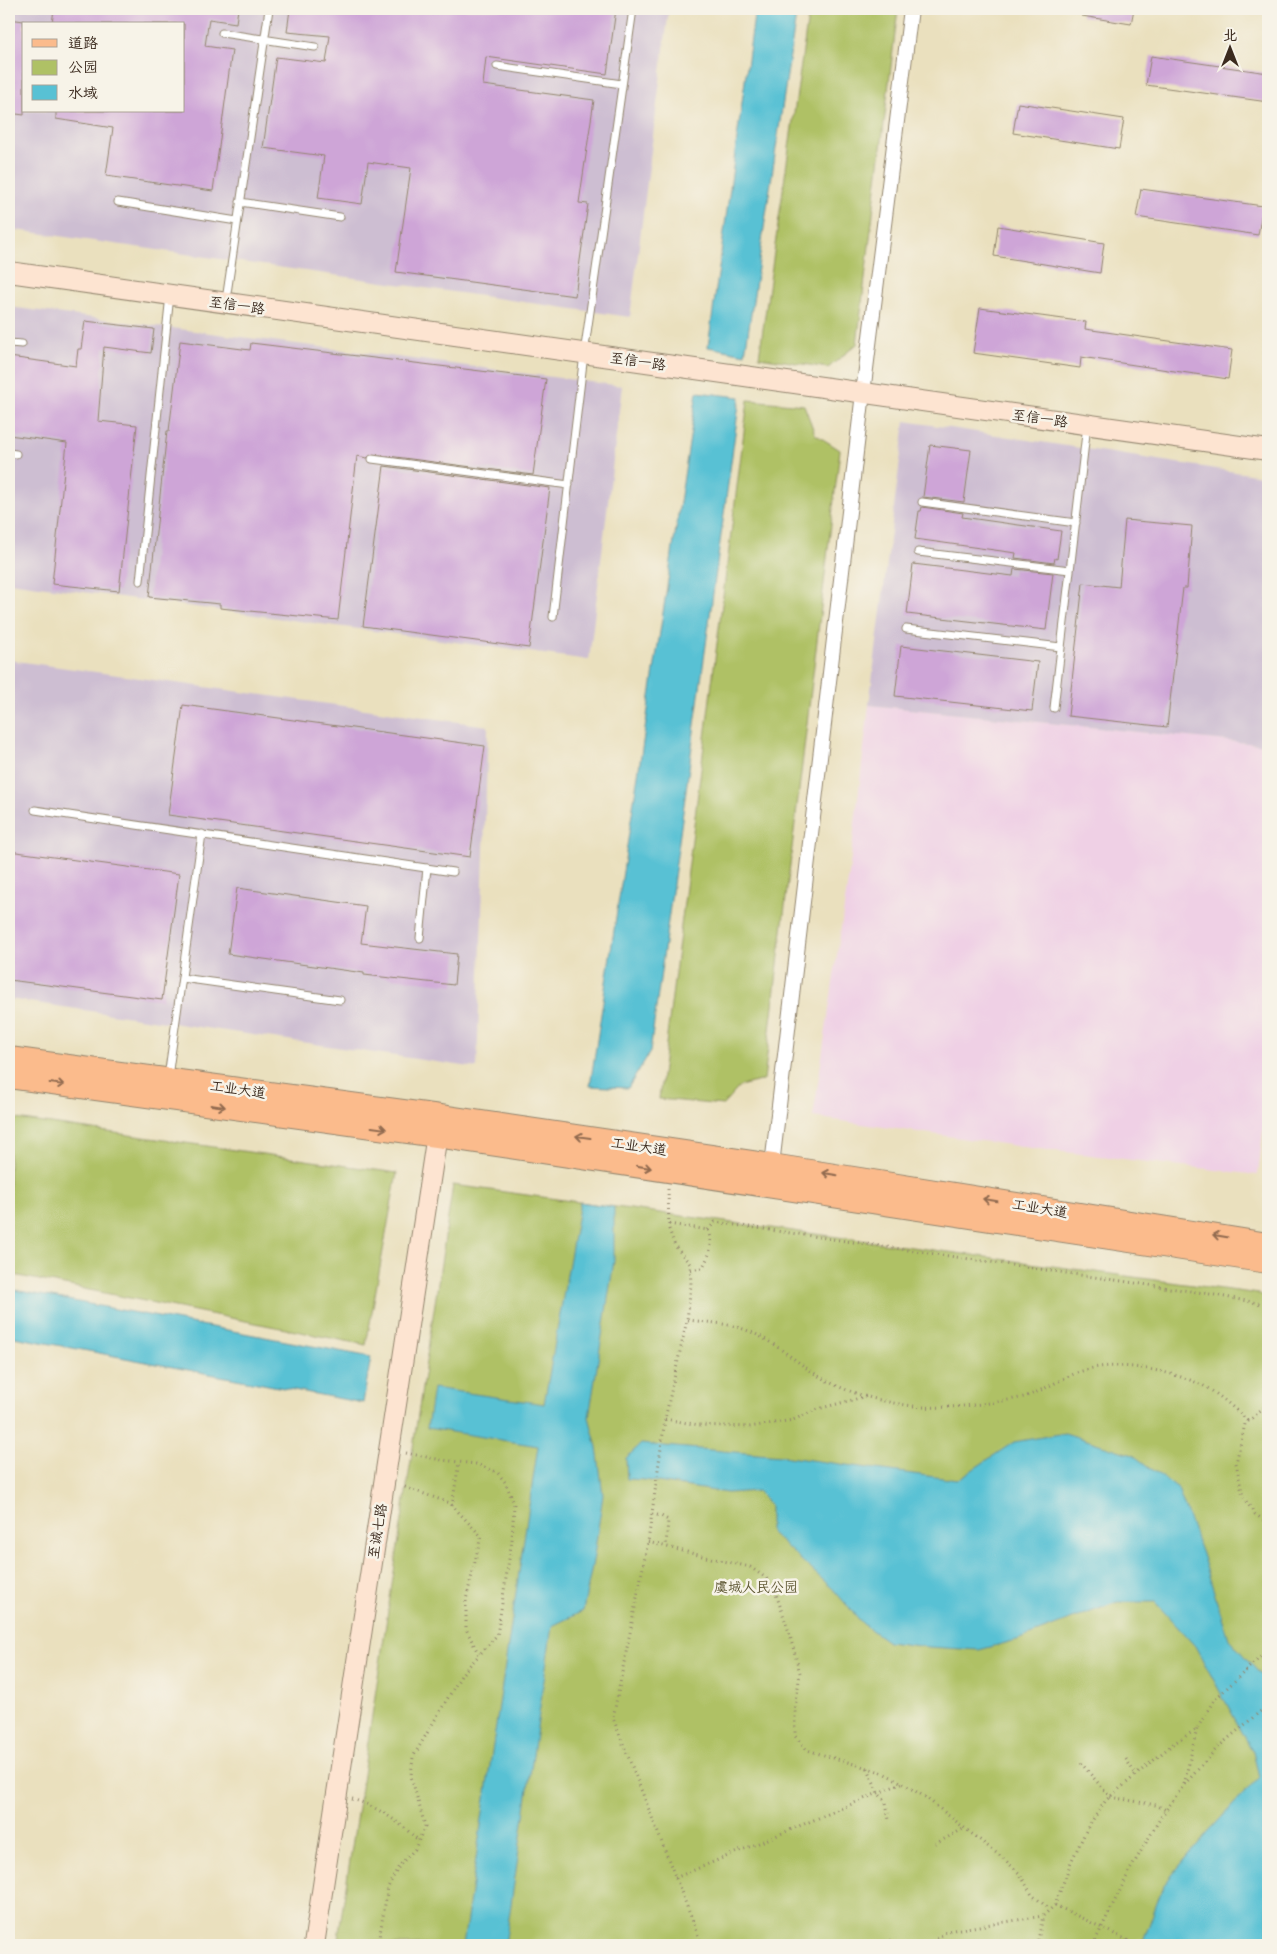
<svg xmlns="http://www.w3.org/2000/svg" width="1277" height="1954" font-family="'Shantell Sans','LXGW WenKai TC',sans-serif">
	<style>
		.built { fill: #efd0e5 }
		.industrial { fill: #cdbed2; fill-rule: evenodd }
		.green { fill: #afc165; stroke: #757642 }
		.water { fill: #58c1d4; stroke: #4a7679 }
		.building { fill: #cea5d7 }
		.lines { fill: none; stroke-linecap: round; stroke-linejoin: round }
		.lane-casing { stroke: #92856e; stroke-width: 9 }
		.street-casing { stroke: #92856e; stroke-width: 16 }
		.secondary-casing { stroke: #92856e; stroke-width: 22 }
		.primary-casing { stroke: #92856e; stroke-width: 24 }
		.path { stroke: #92856e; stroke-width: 3; stroke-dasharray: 1 4; stroke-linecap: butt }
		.lane { stroke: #fff; stroke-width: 7 }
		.street { stroke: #fff; stroke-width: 14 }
		.secondary { stroke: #fde4d1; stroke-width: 20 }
		.primary { stroke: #fbbb8c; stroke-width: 22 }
		.oneway { stroke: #916b50 }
		.labels { text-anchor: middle; stroke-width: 5; stroke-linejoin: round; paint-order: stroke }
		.street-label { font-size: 14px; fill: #3b2a1e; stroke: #f7f3e8 }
		.park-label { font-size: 14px; fill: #5e5733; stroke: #f7f3e8 }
	</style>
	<rect width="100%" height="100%" fill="#f7f3e8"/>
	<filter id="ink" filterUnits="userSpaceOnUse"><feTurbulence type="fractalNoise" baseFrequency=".02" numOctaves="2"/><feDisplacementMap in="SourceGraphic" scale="10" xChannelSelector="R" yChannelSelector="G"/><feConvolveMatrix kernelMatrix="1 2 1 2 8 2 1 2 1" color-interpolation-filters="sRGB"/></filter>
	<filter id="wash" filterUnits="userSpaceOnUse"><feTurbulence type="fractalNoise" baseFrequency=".0096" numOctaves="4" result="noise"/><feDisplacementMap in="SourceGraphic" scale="20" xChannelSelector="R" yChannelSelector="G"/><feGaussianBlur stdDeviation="1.12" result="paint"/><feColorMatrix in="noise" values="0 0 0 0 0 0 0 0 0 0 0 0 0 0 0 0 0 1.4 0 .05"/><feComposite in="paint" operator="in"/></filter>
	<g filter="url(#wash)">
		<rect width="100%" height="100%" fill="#eae0be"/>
		<path class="built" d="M869,705L1268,745V1087L1258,1175L1031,1148L813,1117L849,874Z"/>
		<path class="industrial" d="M9,9H669L630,317L9,229ZM24,24H184V111H24Z
			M9,307L622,386L589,660L9,582Z
			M905,421L1268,477V745L869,705Z
			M9,660L488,726L477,1068L9,999Z"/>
		<path class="green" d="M809,9H898L857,344L828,368L759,357Z
			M748,400L804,405L815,434L840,450L764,1080L740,1086L723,1105L659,1099Z
			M9,1118L397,1173L366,1345L9,1274Z
			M453,1185L1259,1294L1268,1297V1945H337Z"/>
		<path class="water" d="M755,9H797L745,354L708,347Z
			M697,392L740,397L650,1052L628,1088L590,1086Z
			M580,1202L614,1207V1261L589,1417L597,1447L603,1495L594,1556L583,1611L552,1626L505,1945H463L538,1446L427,1428L433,1388L544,1404Z
			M9,1289L371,1357L363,1403L9,1336Z
			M1065,1433L1133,1455L1178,1489L1202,1554L1229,1639L1268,1683V1945H1142L1163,1886L1207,1833L1259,1777L1253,1752L1195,1646L1155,1602H1117L1017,1640L979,1650L928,1647L888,1642L863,1624L833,1589L770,1532V1506L758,1491L727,1493L645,1480L627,1479L626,1458L641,1444L781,1456L957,1480L1014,1442Z"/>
		<g id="blocks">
			<path class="building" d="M54,9H238L236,23L209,19L205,46L232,50L213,191L106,176L113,128L56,119V111H184V24H52Z
				M290,9H616L607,74L486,57L483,85L594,100L579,203L588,204L575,296L396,272L411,168L368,162L362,204L318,198L324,156L263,148L276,57L326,63L330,36L287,32Z
				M1082,9H1134L1131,24L1082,16Z
				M9,19L24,21V115L9,113Z
				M1151,56L1268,73V102L1146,85Z
				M1018,103L1124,119L1119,149L1013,133Z
				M1141,189L1263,206L1258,235L1136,217Z
				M998,226L1104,243L1100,273L994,256Z
				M980,308L1086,322L1085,329L1232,350L1228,379L1081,357L1080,368L973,353Z
				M85,321L154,329L151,353L104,347L98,421L137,425L119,591L52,584L67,443L9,435V357L76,366L78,349H81Z
				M180,341L250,350L251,343L546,379L533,475L373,454L367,458L357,456L338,620L220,608V604L149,597L167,431H169Z
				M930,445L971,450L964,502L923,497Z
				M384,466L550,488L529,648L363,626Z
				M922,507L963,513L962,517L1061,531L1057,559L1055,558L1054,563L1015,558L1016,553L915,539L919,511H921Z
				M1125,520L1192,526L1187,588H1183L1167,727L1068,716L1083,583L1119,587Z
				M913,564L1013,576L1014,569L1053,573L1046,630L907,614Z
				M901,646L1038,662L1032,711L895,696Z
				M183,705L485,746L470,857L168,815Z
				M9,851L179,874L162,1000L9,980Z
				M237,888L366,906L361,943L457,954L454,985L364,975V973L228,954Z"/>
		</g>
	</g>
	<g filter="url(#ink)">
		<use href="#blocks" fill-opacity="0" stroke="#92856e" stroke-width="1"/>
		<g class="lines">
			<g class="lane-casing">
				<path id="lane" d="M222,33L315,47
					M497,66L622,84
					M118,202L237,221
					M240,202L340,217
					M226,300L269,9
					M9,343L22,344
					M9,453L16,454
					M372,459L569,485
					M922,502L1076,523
					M918,552L1070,570
					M140,581L170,295
					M553,617L584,354L633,9
					M906,629L1061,647
					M1054,708L1087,425
					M35,810L453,872
					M420,938L427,868
					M182,978L340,1000
					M168,1077L202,834"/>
			</g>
			<g class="street-casing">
				<path id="street" d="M772,1165L863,393L911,9"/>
			</g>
			<g class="secondary-casing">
				<path id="secondary" d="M9,272L1268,450
					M314,1945L439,1121"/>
			</g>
			<g class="primary-casing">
				<path id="primary" d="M9,1058L440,1116L772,1165L1268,1244
					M9,1077L437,1136L1268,1262"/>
			</g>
			<path class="path" d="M668,1189L669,1229L675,1246L690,1264L691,1285L687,1320L665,1419L648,1542L613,1718L702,1945
				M669,1224L708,1230C715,1242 709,1257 702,1268L690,1270
				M708,1230L715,1222L1204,1293L1268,1305
				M688,1320C704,1322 725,1323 740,1328C770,1337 794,1361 820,1377C845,1392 878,1401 906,1405C936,1410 967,1406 997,1402C1006,1400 1018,1399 1027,1396C1049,1388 1069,1373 1093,1368C1125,1362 1170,1371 1200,1384C1218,1393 1234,1408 1248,1421
				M1268,1405L1245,1424L1236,1463L1243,1497L1255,1514L1268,1523
				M665,1419L699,1425L749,1427L793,1420L818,1409L867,1396
				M406,1453L442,1460L476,1464L497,1472L505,1482L514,1503L512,1540L497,1635L479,1655
				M452,1506L459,1462
				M652,1514L661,1516L668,1520L666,1546
				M648,1542L706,1557L750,1567L766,1578L775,1591L789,1632L800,1673L795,1708V1736L807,1750L881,1772L897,1780L925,1797L1004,1859L1020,1874L1032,1895L1050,1909
				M1126,1759L1136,1775
				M1081,1763L1110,1797L1156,1805L1166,1810
				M868,1768L878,1793L886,1802L889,1820
				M1184,1784L1197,1729
				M352,1799C379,1807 399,1822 419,1841
				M935,1844L965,1828
				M675,1878L902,1783
				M1055,1905L1127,1940L1125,1945
				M890,1940L899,1945
				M378,1945L388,1887L399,1866L415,1849L425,1826L411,1776L413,1757L462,1674L479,1655L466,1629V1600L481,1536L450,1503L402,1486
				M692,1945L699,1939
				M929,1945L947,1931L1043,1916
				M1037,1945L1043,1916L1055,1905L1071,1862L1088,1827L1106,1800L1173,1744L1197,1729L1214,1700L1268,1650
				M1093,1945L1130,1870L1161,1817L1184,1785L1218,1747L1268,1705"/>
			<use href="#lane" class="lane"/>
			<use href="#street" class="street"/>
			<use href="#secondary" class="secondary"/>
			<use href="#primary" class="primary"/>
		</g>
		<defs><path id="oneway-shaft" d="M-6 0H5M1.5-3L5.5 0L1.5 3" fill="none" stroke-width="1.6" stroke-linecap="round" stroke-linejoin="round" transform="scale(1.25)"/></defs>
		<g class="oneway">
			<use href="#oneway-shaft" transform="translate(57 1084) rotate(8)"/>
			<use href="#oneway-shaft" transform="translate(218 1106) rotate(8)"/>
			<use href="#oneway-shaft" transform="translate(379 1128) rotate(8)"/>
			<use href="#oneway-shaft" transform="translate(583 1137) rotate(-172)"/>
			<use href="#oneway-shaft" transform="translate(644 1167) rotate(9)"/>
			<use href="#oneway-shaft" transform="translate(830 1174) rotate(-171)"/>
			<use href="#oneway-shaft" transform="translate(990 1200) rotate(-171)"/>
			<use href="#oneway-shaft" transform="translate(1220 1236) rotate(-171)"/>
		</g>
	</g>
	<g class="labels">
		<g class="street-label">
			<text transform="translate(237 305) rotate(8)" y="5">至信一路</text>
			<text transform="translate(638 361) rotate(8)" y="5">至信一路</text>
			<text transform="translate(1040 418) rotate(8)" y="5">至信一路</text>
			<text transform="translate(238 1089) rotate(8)" y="5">工业大道</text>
			<text transform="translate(639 1146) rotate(8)" y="5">工业大道</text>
			<text transform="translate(1040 1208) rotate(9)" y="5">工业大道</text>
			<text transform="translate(377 1531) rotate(-81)" y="5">至诚七路</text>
		</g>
		<g class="park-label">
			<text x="756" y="1592">虞城人民公园</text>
		</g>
	</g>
	<rect width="1277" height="1954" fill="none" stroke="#f7f3e8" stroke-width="30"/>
	<rect x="22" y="22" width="162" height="90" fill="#f7f3e8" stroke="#aca397"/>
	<rect x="32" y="39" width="25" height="8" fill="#fbbb8c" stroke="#aca397"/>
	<text x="68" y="48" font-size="15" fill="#3b2a1e">道路</text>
	<rect x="32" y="60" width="25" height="15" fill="#afc165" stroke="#aca397"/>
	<text x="68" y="72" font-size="15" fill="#3b2a1e">公园</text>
	<rect x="32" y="85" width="25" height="15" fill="#58c1d4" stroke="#aca397"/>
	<text x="68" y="98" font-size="15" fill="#3b2a1e">水域</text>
	<g transform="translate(1230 48)" stroke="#f7f3e8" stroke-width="4" paint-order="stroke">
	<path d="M0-4L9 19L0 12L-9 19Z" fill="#3b2a1e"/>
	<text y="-8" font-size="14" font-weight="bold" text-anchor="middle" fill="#3b2a1e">北</text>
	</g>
</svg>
